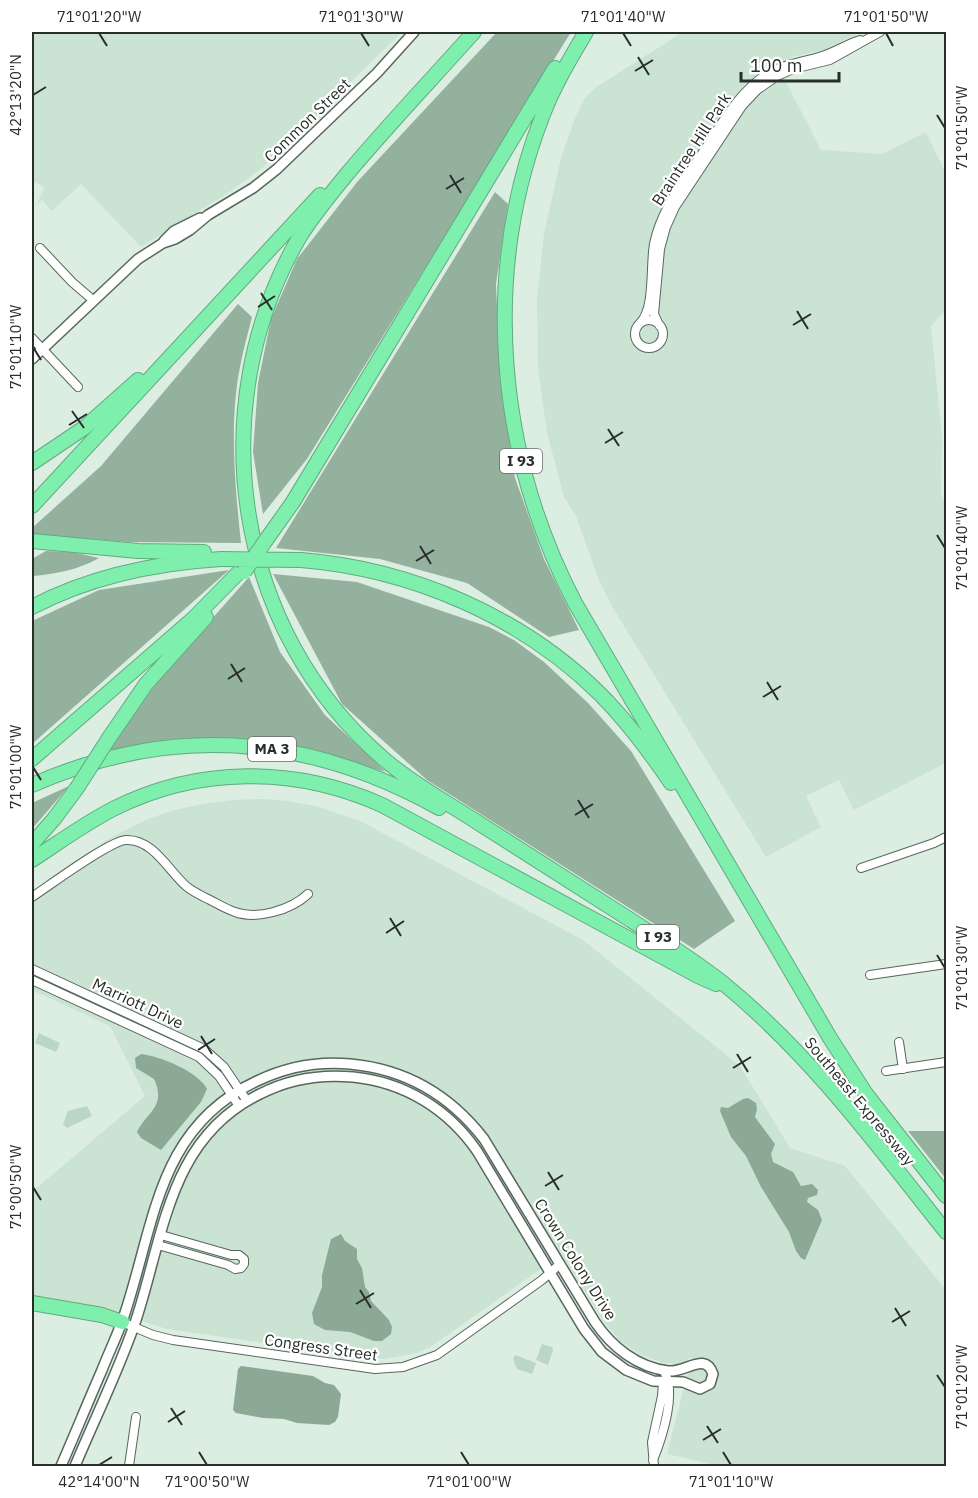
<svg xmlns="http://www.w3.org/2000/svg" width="978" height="1498" font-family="'IBM Plex Sans',sans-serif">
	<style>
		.built { fill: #cbe3d3 }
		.green { fill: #bbd7c4 }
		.forest { fill: #94b19e }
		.water { fill: #8ca996 }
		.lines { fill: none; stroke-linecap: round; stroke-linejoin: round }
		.minor-casing { stroke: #58675d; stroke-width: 10 }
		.tertiary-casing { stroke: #58675d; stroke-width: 12 }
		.motorway-casing { stroke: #61ab7f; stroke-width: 16 }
		.minor { stroke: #fff; stroke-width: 8 }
		.tertiary { stroke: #fff; stroke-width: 9 }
		.motorway { stroke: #7fefad; stroke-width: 14 }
		.motorway-bridge-casing { stroke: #61ab7f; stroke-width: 16; stroke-linecap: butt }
		.motorway-bridge { stroke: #7fefad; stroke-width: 14 }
		.ticks { fill: none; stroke: #282e2a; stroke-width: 2 }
		.labels { text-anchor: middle; stroke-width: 4.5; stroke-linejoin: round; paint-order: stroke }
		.shield { fill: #fff; stroke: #686d6a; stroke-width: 1.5 }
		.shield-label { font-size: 15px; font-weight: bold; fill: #282e2a }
		.street-label { font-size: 16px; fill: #282e2a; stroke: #fff }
		.neatline { fill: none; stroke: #282e2a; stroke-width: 2 }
		.ticks-label { font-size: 15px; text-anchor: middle; fill: #282e2a }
	</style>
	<rect width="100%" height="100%" fill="#dcede1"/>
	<path class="built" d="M32,32H402L262,168L231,191L141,247L81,184L52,211L42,200L36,205L45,188L32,180Z
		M683,32H861L824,50L791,57L794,73L784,78L821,150L882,154L926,132L946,174V310L931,326L942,438L941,494L946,505V763L854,810L839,780L806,796L821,827L766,857L613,608L598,578L576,516L564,497L547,433L538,367L537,300L544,234L561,158L575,118L584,99L595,88Z
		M262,799L289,801L319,807L360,821L583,940L740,1066L790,1148L845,1166L946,1290V1466H720L667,1454L692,1357L679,1364L664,1363L641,1355L620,1341L601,1318L562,1254L432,1346L417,1353L385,1359L361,1357L167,1329L110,1311L32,1298V1192L145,1096L110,1026L32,990V891L110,838L148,819L171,811L202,804L234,800Z"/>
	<path class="green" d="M39,1033L60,1043L56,1052L35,1043Z
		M87,1106L92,1116L67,1128L63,1124L68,1111Z
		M542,1344L552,1347L553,1350L548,1365L536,1360Z
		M515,1355L536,1363L532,1374L517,1369L513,1359Z"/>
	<path class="forest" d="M497,32H571L307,459L263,514L253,452L258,383L271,319L297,259L358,181Z
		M495,192L508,204L496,284L500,381L515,478L544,559L579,630L549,637L467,583L380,559L276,548Z
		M238,304L252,317C248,333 243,350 240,367C229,421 235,488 241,543L128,542L32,534V528L101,466Z
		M46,551L72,552L99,558C78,570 56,574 32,576V559Z
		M229,570L32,744V621L99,590Z
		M273,574L357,582L489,627L514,640L544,662L588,703L631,751L735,921L694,949L427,780L342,704Z
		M249,577L280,652L325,715L386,772L287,744L192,738L109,750L162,675Z
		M69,786L32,829V803Z
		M908,1131H946V1179Z"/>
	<path class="water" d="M141,1054C160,1056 199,1072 207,1089L201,1102L161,1150L141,1138L137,1132C146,1112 167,1107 154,1079L136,1068L135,1058Z
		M748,1098L756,1103L757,1109L755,1117L775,1144L771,1154L773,1162L793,1172L801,1186L812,1184L818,1190L817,1195L808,1198L807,1202L818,1210L822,1220L805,1260L801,1258L796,1251L789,1232L761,1187L746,1156L731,1137L720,1111L721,1107L728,1108L743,1099Z
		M341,1234L345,1241L357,1249V1259L362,1268L365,1287L369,1292L371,1301L389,1320L392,1327L391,1334L382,1341H374L350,1332L325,1330L314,1324L312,1313L322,1287V1275L331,1239Z
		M241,1366L313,1376L325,1383L334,1385L341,1394L338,1417L335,1422L329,1425L297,1423L284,1419L263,1418L236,1413L233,1410L238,1369Z"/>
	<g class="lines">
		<g class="minor-casing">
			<path id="minor" d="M40,248L72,282L94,301
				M635 334a14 14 0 1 1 28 0a14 14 0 1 1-28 0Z
				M640,323C655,309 650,266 654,244C661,209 684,181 703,152C722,123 739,91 770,72C787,63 804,62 822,56C835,52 847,44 860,40
				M659,325L654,314L660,249L666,227L675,207L742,106L757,90L777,76L793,69L830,60L880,32
				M32,338L78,387
				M861,868L934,843L946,837
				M32,897C49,886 109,841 126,840C153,839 168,870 186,886C193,892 202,896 210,900C218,904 226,909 235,912C257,920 291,910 308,894
				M32,969L204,1049L224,1067L247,1101
				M870,975L946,964
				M32,980L199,1057L219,1076L239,1106
				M899,1042L903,1069
				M886,1071L946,1062
				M158,1245L228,1265L235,1269L241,1268L244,1264V1259L239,1255H231L161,1235
				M129,1325L153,1335L173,1340L375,1369L403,1367L437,1355L542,1280L560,1264
				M653,1460C662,1438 678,1390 663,1370
				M129,1466L136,1417
				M654,1466L652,1442L662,1396L663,1383"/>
		</g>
		<g class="tertiary-casing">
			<path id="tertiary" d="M164,241L174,231L200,218
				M32,359L138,259L163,243L175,239L190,230L208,215L253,188L277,169L377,73L414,32
				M61,1466C75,1434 88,1402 102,1370C109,1352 118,1334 124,1316C155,1224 157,1127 257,1081C286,1067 318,1061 350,1064C405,1069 450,1095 484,1139L595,1322C612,1347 637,1367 668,1371C686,1373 705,1351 713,1374L710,1384L700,1389L683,1382L653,1381L626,1370L602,1352L584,1329L477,1151C448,1109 404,1082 353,1077C320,1074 289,1079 260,1094C169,1138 164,1235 136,1320C119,1370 95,1418 75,1466"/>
		</g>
		<g class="motorway-casing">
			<path id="motorway" d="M474,32C432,79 388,125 347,174C330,195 313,215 299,238C201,407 234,632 385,760C413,784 446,802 477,822C524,852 571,882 618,912C654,935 690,957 724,984C811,1055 877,1145 946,1232
				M586,32C570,59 553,87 542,117C481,275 497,454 575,603L830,1038L866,1094L946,1196
				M32,463L84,428L138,380
				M32,506L320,195
				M266,540L293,502L555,68
				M32,541L138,551L204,552
				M301,560C411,569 521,616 600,694C627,721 650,752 671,783
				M32,607C91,576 155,563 221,559
				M109,738L146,684L206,617
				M32,759L194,618L242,569
				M32,785C171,724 307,734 439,808
				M32,844L54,819L77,788
				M32,860C58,843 84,824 113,809C198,766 295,766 382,805L698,976L716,984
				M32,1303L102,1315L122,1322"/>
		</g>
		<use href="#minor" class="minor"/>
		<use href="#tertiary" class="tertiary"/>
		<use href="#motorway" class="motorway"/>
		<g class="motorway-bridge-casing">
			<path id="motorway-bridge" d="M221,559L301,560
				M244,572L266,540
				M77,788L109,738"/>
		</g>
		<use href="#motorway-bridge" class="motorway-bridge"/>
	</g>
	<path class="ticks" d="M99,33L107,46M361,33L369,46M623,33L631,46M886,33L893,46M638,57L649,75M635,71L653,60M33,95L46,87M937,115L945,128M450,175L461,193M446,189L464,178M261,293L272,310M258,307L275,296M797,311L808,329M793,325L811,314M33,347L41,360M72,411L84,428M69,425L87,414M608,429L619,446M605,443L623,432M937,535L945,548M420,546L431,564M416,561L434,550M231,664L242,682M228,679L245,668M767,682L778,700M763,697L781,686M33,767L41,780M578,800L589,818M575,815L593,804M390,918L401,936M386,933L404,921M937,955L945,968M201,1036L212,1054M198,1050L215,1039M737,1054L748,1072M733,1068L751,1057M548,1172L559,1190M545,1186L563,1175M33,1187L41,1200M360,1290L371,1308M356,1304L374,1293M895,1308L906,1326M892,1322L910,1311M937,1375L945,1387M171,1408L182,1425M168,1422L185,1411M707,1426L718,1443M703,1440L721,1429M199,1452L207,1465M461,1452L469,1465M723,1452L731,1465M99,1465L112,1457"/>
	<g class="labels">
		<g class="shield">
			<rect x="500" y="449" width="42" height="24" rx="4.5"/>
			<rect x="248" y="737" width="48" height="24" rx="4.5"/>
			<rect x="637" y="925" width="42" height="24" rx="4.5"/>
		</g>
		<g class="shield-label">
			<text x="521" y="466">I 93</text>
			<text x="272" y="754">MA 3</text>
			<text x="658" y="942">I 93</text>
		</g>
		<g class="street-label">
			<text transform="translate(307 120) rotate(-44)" y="6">Common Street</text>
			<text transform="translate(691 149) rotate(-57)" y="6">Braintree Hill Park</text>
			<text transform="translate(138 1003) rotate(25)" y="6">Marriott Drive</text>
			<text transform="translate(860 1101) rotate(50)" y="6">Southeast Expressway</text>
			<text transform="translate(576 1259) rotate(58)" y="6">Crown Colony Drive</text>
			<text transform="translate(321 1347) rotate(8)" y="6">Congress Street</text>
		</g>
	</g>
	<rect width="978" height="1498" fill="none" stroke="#ffffff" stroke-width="66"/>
	<path d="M741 72v9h98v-9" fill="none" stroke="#282e2a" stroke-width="3"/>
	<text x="750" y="72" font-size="18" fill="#282e2a" stroke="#ffffff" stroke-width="4.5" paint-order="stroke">100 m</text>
	<rect x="33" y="33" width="912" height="1432" class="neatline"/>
	<g class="ticks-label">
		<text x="99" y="22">71°01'20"W</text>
		<text x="361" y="22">71°01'30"W</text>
		<text x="623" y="22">71°01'40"W</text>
		<text x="886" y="22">71°01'50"W</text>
		<text transform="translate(16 95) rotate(-90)" y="5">42°13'20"N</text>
		<text transform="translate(962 128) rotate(-90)" y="5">71°01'50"W</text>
		<text transform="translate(16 347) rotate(-90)" y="5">71°01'10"W</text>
		<text transform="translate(962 548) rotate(-90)" y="5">71°01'40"W</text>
		<text transform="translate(16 767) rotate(-90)" y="5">71°01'00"W</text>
		<text transform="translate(962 968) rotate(-90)" y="5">71°01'30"W</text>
		<text transform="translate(16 1187) rotate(-90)" y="5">71°00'50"W</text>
		<text transform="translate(962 1387) rotate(-90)" y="5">71°01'20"W</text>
		<text x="99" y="1487">42°14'00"N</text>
		<text x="207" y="1487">71°00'50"W</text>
		<text x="469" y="1487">71°01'00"W</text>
		<text x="731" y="1487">71°01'10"W</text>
	</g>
</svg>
